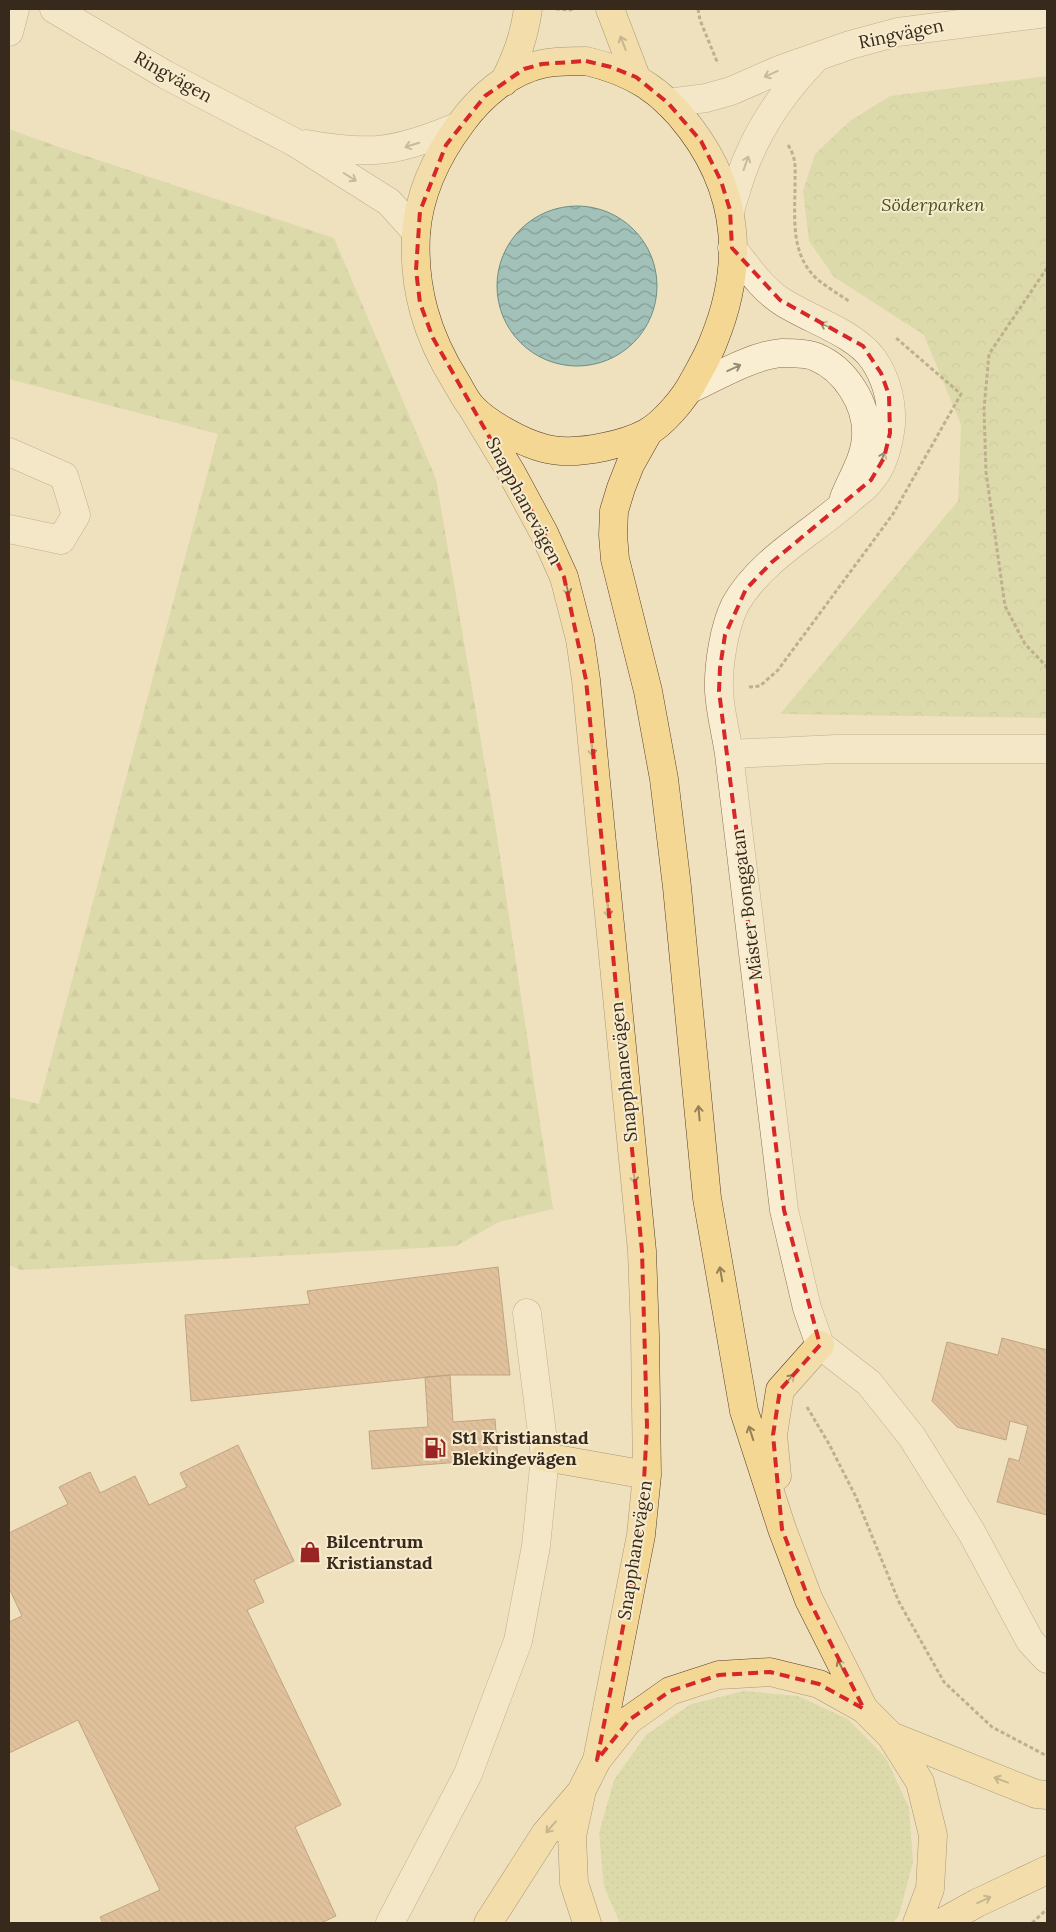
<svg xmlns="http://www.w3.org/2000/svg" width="1056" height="1932" font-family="Lora,serif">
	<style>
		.grass { fill: url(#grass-dots) }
		.forest { fill: url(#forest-firs) }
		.park { fill: url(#park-crowns) }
		.water { fill: url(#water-waves); stroke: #698f86 }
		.building { fill: url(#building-back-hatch); stroke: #885a3b }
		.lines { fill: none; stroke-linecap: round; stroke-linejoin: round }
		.minor-casing { stroke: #887156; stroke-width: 29 }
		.major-casing { stroke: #563f2b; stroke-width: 29 }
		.path { stroke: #887156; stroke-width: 3; stroke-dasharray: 4 2.5; stroke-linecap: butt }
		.minor { stroke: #faeed2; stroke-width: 28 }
		.major { stroke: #f5d794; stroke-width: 28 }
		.oneway { stroke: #968058 }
		.oneway2 { stroke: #988c77 }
		.marked { fill: none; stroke: #d62828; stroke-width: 4; stroke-dasharray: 10 6; stroke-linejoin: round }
		.labels { text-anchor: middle; stroke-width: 4; stroke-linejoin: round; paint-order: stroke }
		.street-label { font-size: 18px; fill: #37291c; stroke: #f7ebce }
		.park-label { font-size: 18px; font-style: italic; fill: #475421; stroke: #f7ebce }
		.poi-label { font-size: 18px; font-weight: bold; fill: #37291c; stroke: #f7ebce; text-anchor: start }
	</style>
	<defs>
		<pattern id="grass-dots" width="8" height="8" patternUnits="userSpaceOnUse" patternTransform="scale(1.25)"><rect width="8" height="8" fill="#c6ce92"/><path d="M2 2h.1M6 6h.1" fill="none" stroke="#abb17d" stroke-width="1.8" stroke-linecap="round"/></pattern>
		<pattern id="forest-firs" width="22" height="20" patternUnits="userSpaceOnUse" patternTransform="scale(1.25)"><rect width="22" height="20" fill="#c6ce92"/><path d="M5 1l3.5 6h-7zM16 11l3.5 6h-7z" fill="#abb17d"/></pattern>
		<pattern id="park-crowns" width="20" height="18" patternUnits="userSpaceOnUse" patternTransform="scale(1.25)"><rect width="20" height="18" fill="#c6ce92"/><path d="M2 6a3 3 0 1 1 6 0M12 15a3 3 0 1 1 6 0" fill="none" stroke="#abb17d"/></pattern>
		<pattern id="water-waves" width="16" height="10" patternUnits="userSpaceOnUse" patternTransform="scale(1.25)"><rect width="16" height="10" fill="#a2c1b8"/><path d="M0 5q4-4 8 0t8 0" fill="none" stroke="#859d95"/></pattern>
		<pattern id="building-back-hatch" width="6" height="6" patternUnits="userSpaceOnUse" patternTransform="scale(1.25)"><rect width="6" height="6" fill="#cf9972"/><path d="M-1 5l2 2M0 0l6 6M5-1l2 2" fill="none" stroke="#a97d5d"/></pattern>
	</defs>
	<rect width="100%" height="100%" fill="#efe1be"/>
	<path class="grass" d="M744,1691L798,1696L848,1719L886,1758L909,1808L913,1862L899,1915L893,1923H620L604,1887L599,1833L614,1780L646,1735L691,1704Z"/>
	<path class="forest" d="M9,129L56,146L334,238L436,479L495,823L553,1209L499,1222L456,1246L21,1270L9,1265V1097L39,1104L218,434L9,379Z"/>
	<path class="park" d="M1047,76V718L780,714L958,501L961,425L924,335L834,277L809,241L803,191L815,154L850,121L890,96Z"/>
	<path class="water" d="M497 286a80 80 0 1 1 160 0a80 80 0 1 1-160 0Z"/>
	<path class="building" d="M498,1267L510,1375H450L191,1401L185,1315L310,1304L307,1291Z
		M1002,1338L1047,1350V1515L997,1502L1009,1458L1019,1461L1028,1426L1010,1421L1006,1440L957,1427L932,1401L947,1342L998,1355Z
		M450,1375L453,1422L495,1419L498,1459L372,1469L369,1431L428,1427L425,1377Z
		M238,1445L294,1561L254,1580L264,1602L247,1610L341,1805L295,1827L336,1916L321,1923H103L100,1917L160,1890L78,1720L9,1753V1622L22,1616L9,1588V1533L68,1504L59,1487L90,1472L100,1493L135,1476L149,1505L187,1487L180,1473Z"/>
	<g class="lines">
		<g class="minor-casing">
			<path id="minor" d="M54,9L166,75L294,142L389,202L416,232
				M9,32L15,9
				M668,103L706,98L731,91L779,70L850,45L898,32L1047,13
				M306,144C371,156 397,152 457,127
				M730,210C736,192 741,172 749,155C764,120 788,87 814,60
				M732,248C747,266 761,288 781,301C808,319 855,333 873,359C886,378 892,401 891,424C889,443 884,465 871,480C865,488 856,494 849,500C811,534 760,560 735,605C724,627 718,666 719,691C720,712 726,733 729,754L784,1210L807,1308L820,1345L869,1383L912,1437L972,1533L1030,1641L1047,1659
				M690,389C716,377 753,355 782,353C792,353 807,353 816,357C845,369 868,404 866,437C865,458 852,478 844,498
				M9,452L64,476L76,515L61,540L9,529
				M729,754L836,749H1047
				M390,1923L468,1774L518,1641L536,1546L545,1457L527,1313"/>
		</g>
		<g class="major-casing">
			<path id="major" d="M610,9L636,77
				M586,61C633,72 662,90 691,129C740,194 744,266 714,340C709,354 701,367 694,380C685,398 663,424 646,433C633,440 618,444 604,447C585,451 561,453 543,448C521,442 486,423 471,406C465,399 461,390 456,382C427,336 413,289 416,234C419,193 438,154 462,122C481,96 510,71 542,64C556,61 572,61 586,61Z
				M504,82C517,56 524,37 528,9
				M471,406L511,472L544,533L564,577L580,639L586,680L642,1251L645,1335L647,1475L641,1535L597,1760
				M648,433L630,465L621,488L614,511L613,535L615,559L648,691L664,779L677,887L707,1198L744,1411L782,1529L809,1600L864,1709
				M545,1457L647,1475
				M777,1476L773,1435L780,1390L820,1345
				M891,1736L1036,1794L1047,1795
				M488,1923L545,1834L580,1793
				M587,1923L574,1883L572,1836L582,1790L597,1760L629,1720L670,1691L719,1675L770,1672L819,1684L864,1709L891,1736L920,1782L933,1835L930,1889L917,1923
				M941,1923L977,1903L1047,1870"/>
		</g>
		<path class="path" d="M556,9L569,10L573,9
			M698,9L700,20L718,64
			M788,145C797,159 795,168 795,185C795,218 790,254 817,279C827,287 838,294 849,301
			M1047,268L989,354L984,409L986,472L1005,606L1025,644L1047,667
			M749,687L760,686L778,670L893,514L961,394L895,337
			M807,1407L829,1444L856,1497L899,1602L944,1682L992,1727L1047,1756
			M1032,1923L1047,1909"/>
		<use href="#minor" class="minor"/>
		<use href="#major" class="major"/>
	</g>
	<defs><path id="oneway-shaft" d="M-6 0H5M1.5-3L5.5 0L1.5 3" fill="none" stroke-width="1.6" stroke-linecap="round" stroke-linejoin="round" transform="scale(1.25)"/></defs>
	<g class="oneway">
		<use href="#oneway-shaft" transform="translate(623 43) rotate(-111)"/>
		<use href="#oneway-shaft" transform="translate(567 588) rotate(76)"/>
		<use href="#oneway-shaft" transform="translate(592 749) rotate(84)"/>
		<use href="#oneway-shaft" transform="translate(608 910) rotate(84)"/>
		<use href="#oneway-shaft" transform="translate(699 1113) rotate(-95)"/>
		<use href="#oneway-shaft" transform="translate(634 1176) rotate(84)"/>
		<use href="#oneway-shaft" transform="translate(721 1274) rotate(-100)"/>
		<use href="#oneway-shaft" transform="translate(789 1380) rotate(-47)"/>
		<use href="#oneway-shaft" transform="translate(751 1433) rotate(-108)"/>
		<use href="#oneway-shaft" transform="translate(841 1666) rotate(-117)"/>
		<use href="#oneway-shaft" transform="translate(1001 1780) rotate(-159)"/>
		<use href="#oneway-shaft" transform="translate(551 1827) rotate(131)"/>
		<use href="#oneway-shaft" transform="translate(984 1900) rotate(-25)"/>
	</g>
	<g class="oneway2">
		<use href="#oneway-shaft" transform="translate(771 74) rotate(156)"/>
		<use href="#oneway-shaft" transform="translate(412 145) rotate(163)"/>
		<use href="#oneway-shaft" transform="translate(746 163) rotate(-71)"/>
		<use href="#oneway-shaft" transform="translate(350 177) rotate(32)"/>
		<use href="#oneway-shaft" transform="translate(827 326) rotate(-155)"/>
		<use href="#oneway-shaft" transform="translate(734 368) rotate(-25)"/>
		<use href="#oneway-shaft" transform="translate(882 459) rotate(-67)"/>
	</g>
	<path d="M0 0H1056V1932H0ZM586,61L611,67L636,77L668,103L701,141L721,181L730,210L732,248L780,300L863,346L881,373L889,395L890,433L884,458L871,480L772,562L746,589L725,635L720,668L719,691L784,1210L820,1345L780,1390L773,1435L782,1529L809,1600L864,1709L819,1684L770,1672L719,1675L670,1691L629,1720L597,1760L641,1535L647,1426L642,1251L586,680L564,577L544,533L433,338L420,303L416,270L420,211L446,145L485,96L524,69L542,64Z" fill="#efe1be" fill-opacity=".55" fill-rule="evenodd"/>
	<path class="marked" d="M586,61L611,67L636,77L668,103L701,141L721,181L730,210L732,248L780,300L863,346L881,373L889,395L890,433L884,458L871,480L772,562L746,589L725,635L720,668L719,691L784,1210L820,1345L780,1390L773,1435L782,1529L809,1600L864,1709L819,1684L770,1672L719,1675L670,1691L629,1720L597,1760L641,1535L647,1426L642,1251L586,680L564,577L544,533L433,338L420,303L416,270L420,211L446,145L485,96L524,69L542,64Z"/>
	<defs>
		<g id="fuel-bare" transform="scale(1.725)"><path d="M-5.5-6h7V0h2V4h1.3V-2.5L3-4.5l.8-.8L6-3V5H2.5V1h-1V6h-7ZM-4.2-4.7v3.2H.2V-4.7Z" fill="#9a2424" stroke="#f7ebce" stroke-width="2.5" paint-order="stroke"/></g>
		<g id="shop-bare" transform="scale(1.725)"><path d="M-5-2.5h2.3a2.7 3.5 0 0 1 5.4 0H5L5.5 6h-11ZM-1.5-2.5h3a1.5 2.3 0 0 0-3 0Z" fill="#9a2424" stroke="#f7ebce" stroke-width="2.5" paint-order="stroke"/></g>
	</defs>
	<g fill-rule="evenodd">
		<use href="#fuel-bare" x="435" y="1448"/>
		<use href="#shop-bare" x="310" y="1552"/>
	</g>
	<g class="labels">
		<g class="street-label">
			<text transform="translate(901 34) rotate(-12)" y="6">Ringvägen</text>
			<text transform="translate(173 77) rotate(29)" y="6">Ringvägen</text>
			<text transform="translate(524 501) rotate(62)" y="6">Snapphanevägen</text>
			<text transform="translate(747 905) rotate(-97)" y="6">Mäster Bonggatan</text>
			<text transform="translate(624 1072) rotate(-96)" y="6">Snapphanevägen</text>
			<text transform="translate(635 1550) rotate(-81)" y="6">Snapphanevägen</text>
		</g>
		<g class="park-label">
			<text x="933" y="211">Söderparken</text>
		</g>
		<g class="poi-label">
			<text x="452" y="1444">St1 Kristianstad<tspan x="452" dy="21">Blekingevägen</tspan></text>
			<text x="326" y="1548">Bilcentrum<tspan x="326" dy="21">Kristianstad</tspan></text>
		</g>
	</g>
	<rect width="1056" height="1932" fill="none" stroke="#37291c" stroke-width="20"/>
</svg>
